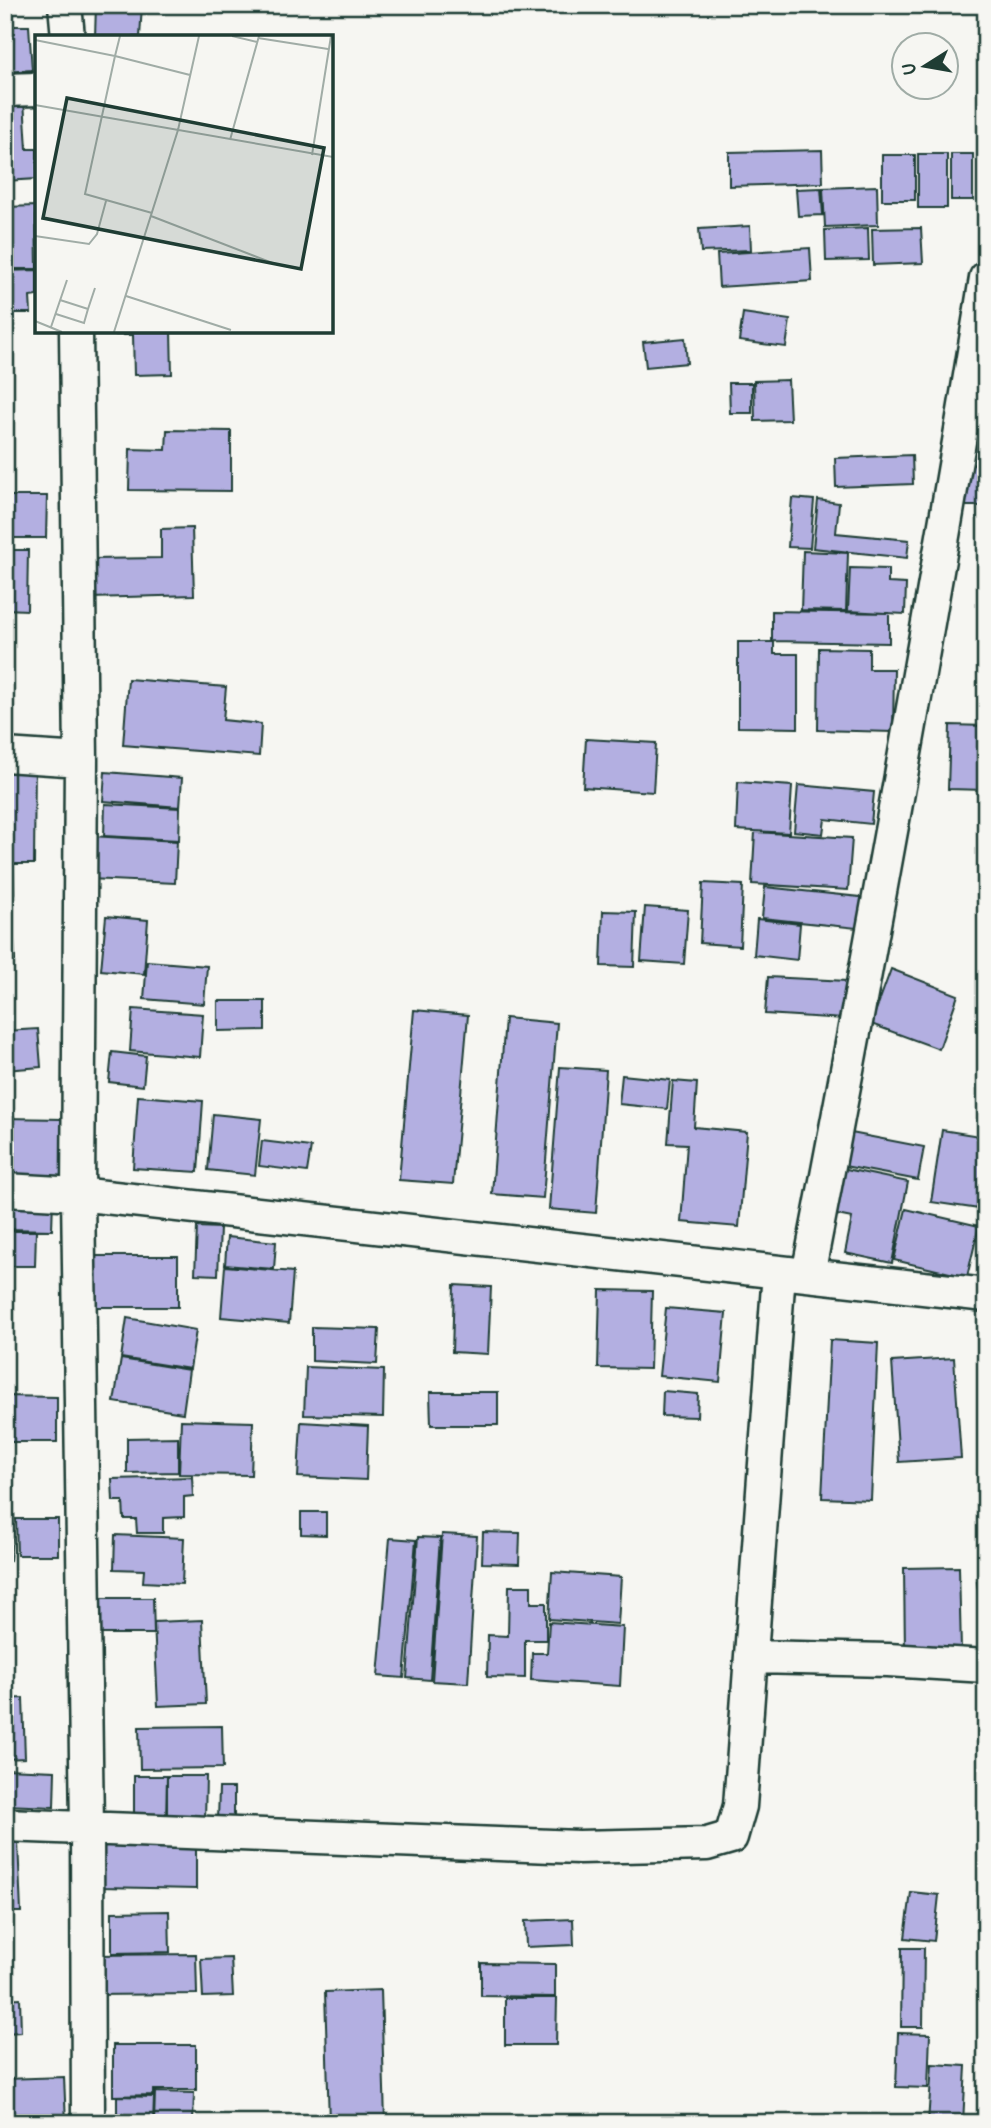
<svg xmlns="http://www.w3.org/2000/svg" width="991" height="2128" font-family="'Patrick Hand',sans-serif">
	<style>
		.building { fill: #b3afe1; stroke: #1f3d34; stroke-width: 2 }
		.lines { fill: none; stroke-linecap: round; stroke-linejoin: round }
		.minor-casing { stroke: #1f3d34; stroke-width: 37 }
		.minor { stroke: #f6f6f2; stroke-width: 32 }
		.inset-road { fill: none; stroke: #a0aca6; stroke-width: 2 }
		.view { fill: #1f3d34; fill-opacity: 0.15; stroke: #1f3d34; stroke-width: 3.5 }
		.inset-edge { fill: none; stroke: #1f3d34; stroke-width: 3.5 }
	</style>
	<rect width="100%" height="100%" fill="#f6f6f2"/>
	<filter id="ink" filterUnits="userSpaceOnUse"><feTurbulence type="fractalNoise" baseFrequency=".0143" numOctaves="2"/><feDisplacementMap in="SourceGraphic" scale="14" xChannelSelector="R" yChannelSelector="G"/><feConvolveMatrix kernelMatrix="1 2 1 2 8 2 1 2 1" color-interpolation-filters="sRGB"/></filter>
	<g filter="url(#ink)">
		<path class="building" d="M5,5H12L13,26H29L32,70L5,72Z
			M96,5H142L140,37H95Z
			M24,100L27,149H37V179L5,181V101Z
			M822,150L823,183L729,186V152Z
			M918,154H947V208H918Z
			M951,154H973V200H951Z
			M882,155H915V200H882Z
			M877,186L878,225L825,227L823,188Z
			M821,188L823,215L798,216L796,189Z
			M36,206L37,269H5V207Z
			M750,226L751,250L701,252L699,229Z
			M868,228L869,260L826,261L825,230Z
			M921,228L923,263L873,265L872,229Z
			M810,248L812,281L719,287L717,254Z
			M37,270V296L30,297L31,313H5V271Z
			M743,313L790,320L786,347L739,341Z
			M114,331H171L172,374L134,375L133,335H114Z
			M685,338L687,363L646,367L643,342Z
			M788,380L790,420L755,421L754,381Z
			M729,383H752V413H730Z
			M167,430L231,431V491L129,490L130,449L166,450Z
			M912,455L913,484L836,487L835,458Z
			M967,464L986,465V506H966Z
			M5,496H47L46,538H5Z
			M792,498L814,500L810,548L788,547Z
			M818,500L839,503L836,533L909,540L907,558L813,548Z
			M192,528L194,595L91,598V559L161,558V529Z
			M5,550H28L27,610L5,609Z
			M803,551L848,553L846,611L801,610Z
			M850,568L888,569V583L906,584L905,614L848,611Z
			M772,611L889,613V643L772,641Z
			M738,642H774V654H798V728L738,727Z
			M819,648L869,649V669H894L893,732L818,730Z
			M128,679L226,687L223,720L261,724L259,756L123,745Z
			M950,725L986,726V790L948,789Z
			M586,739L656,743L653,792L583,787Z
			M5,761H35L34,864H5Z
			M105,772L182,778L180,807L103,801Z
			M738,782L792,786L789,833L736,830Z
			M798,785L874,792L871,824L825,819L823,834L794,831Z
			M105,804L180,808L179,840L104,836Z
			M755,832L852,838L848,890L752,884Z
			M91,836L177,841L175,883L89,879Z
			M5,866H13L14,893H5Z
			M703,883L743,885L740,946L700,943Z
			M765,887L869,898L866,929L762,918Z
			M645,907L688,910L684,964L641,961Z
			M603,911L636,912L634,967L601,966Z
			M106,916L148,920L144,974L101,970Z
			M757,919L800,924L797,960L754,955Z
			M5,940H14L15,961H5Z
			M147,961L207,966L204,1004L144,999Z
			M891,969L958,995L939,1049L871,1024Z
			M768,977L847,981L844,1019L765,1014Z
			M218,1001H265V1030L218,1031Z
			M133,1009L203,1014L200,1057L130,1051Z
			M414,1010L468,1015L453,1184L399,1180Z
			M505,1018L557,1023L543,1198L492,1194Z
			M38,1029L41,1067L5,1070V1031Z
			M112,1052L146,1056L143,1086L109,1082Z
			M560,1067L606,1070L596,1213L549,1209Z
			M622,1075L670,1080L667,1109L619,1104Z
			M673,1081L697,1083L694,1127L747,1132L739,1227L681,1222L687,1144L668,1143Z
			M138,1096L203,1101L198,1172L133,1168Z
			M213,1114L261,1119L255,1175L208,1170Z
			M5,1118L62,1119L61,1180H5Z
			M942,1130L986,1137V1210L931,1202Z
			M841,1131L924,1147L918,1180L834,1164Z
			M262,1141L311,1147L307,1172L259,1166Z
			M832,1166L908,1182L892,1263L845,1253L852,1218L822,1212Z
			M5,1198L53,1199L52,1230L5,1229Z
			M906,1209L979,1226L967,1277L894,1260Z
			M197,1227L220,1228L218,1275L195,1274Z
			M5,1231H36L35,1266H5Z
			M227,1237L276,1242L274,1269L225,1265Z
			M94,1256H178V1307H95Z
			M225,1266L293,1272L289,1323L221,1317Z
			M454,1285L491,1287L488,1354L452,1352Z
			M600,1290L652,1291L650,1369L598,1368Z
			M666,1308L726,1313L720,1382L659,1376Z
			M127,1318L196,1330L190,1369L121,1358Z
			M312,1327L379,1329L377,1364L312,1361Z
			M830,1340L878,1343L871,1500L822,1498Z
			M954,1358L961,1458L899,1462L892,1362Z
			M121,1359L189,1370L183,1413L114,1402Z
			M306,1367L384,1370L383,1417L304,1415Z
			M663,1391L698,1394L697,1417L662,1416Z
			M430,1392H498V1425H431Z
			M5,1396L57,1397V1442H5Z
			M181,1420L253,1422L251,1475L179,1474Z
			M301,1422L368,1426L366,1480L298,1477Z
			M178,1437V1472L127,1473V1438Z
			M5,1469H8L9,1502H5Z
			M192,1477L193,1496L184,1497V1517L163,1518V1533H137L136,1519H124L123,1501H113L112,1479Z
			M301,1512H326V1535L301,1534Z
			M5,1513H14L10,1561L5,1560Z
			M16,1519H58V1555H17Z
			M483,1532L520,1533L519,1564L482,1563Z
			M442,1534L477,1536L468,1683L432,1681Z
			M115,1535L184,1538L182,1584L143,1582L144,1570L114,1569Z
			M418,1537L440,1538L430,1680L407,1678Z
			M390,1538L416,1540L404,1678L378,1676Z
			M959,1567L961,1650L905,1652L904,1568Z
			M552,1572L621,1577L618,1624L549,1619Z
			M986,1581V1612H981L977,1582Z
			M509,1586H531V1603H546V1640H525V1678L487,1677L488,1635L508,1636Z
			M101,1598H153L154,1634H101Z
			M202,1620L206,1704L158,1706L154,1622Z
			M549,1622L623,1627L620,1686L531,1680L532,1653H547Z
			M23,1698L25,1758L5,1759V1699Z
			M222,1726L223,1768L140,1769L139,1727Z
			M5,1769L55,1771L54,1807L5,1805Z
			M134,1776H167L166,1820H134Z
			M167,1776H206L205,1820H167Z
			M219,1788H234V1821H218Z
			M102,1833L196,1835V1889L102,1887Z
			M5,1842H18L21,1912H5Z
			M911,1892L939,1895L934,1941L905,1938Z
			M169,1911L170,1952L112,1953V1912Z
			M573,1919L574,1945L526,1947L525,1921Z
			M902,1948H924L923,2027H901Z
			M196,1954L197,1994L94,1995V1955Z
			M231,1958L233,1996L203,1997L201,1959Z
			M481,1963L555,1964V1997L481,1996Z
			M381,1990L385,2121L329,2122L325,1992Z
			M20,1998L21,2032L5,2033V1999Z
			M505,1998H557L556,2045H505Z
			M898,2033L930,2034L928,2088L896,2087Z
			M113,2045H196V2090H153V2095L113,2096Z
			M932,2064L966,2066L963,2123H928Z
			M64,2077L66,2123H5V2079Z
			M155,2092L194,2093L193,2123H154Z
			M117,2096L154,2097L153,2123H117Z"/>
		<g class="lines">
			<g class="minor-casing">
				<path id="minor" d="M65,5L68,37
					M5,90L37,89
					M76,331L81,760L78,1194L87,1827L88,2123
					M5,755L81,760
					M5,1190L78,1194L986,1295
					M808,1275C872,943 932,612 986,278
					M753,1657L888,1660L986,1666
					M5,1825L579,1847L707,1844L731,1837L740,1806L779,1272"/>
			</g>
			<use href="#minor" class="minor"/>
		</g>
	</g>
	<g transform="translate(35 35)">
		<rect width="298" height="298" fill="#f6f6f2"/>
		<path class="inset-road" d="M85,1L80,21L155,40M197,1L222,7M223,3L293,14M0,5L80,21L50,159L117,178M0,70L298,122M195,105L224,1M277,120L296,1M116,181L240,229M0,201L54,209L62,199L71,166M91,261L196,295M25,265L53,274L60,253M21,279L49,288L53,274M0,286L27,297M16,292L32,245M79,297L143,95L164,1"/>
		<path class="view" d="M32,63L289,113L266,234L8,183Z"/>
		<rect width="298" height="298" class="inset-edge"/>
	</g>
	<rect width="991" height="2128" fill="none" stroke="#f6f6f2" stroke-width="28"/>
	<rect x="14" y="14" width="963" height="2100" fill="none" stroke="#1f3d34" stroke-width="2.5" filter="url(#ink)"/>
	<g transform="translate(925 66) rotate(259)"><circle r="33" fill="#f6f6f2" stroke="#a0aca6" stroke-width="2"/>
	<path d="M0-5L12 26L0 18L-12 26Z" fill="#1f3d34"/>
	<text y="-10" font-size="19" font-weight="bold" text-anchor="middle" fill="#1f3d34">U</text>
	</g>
</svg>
